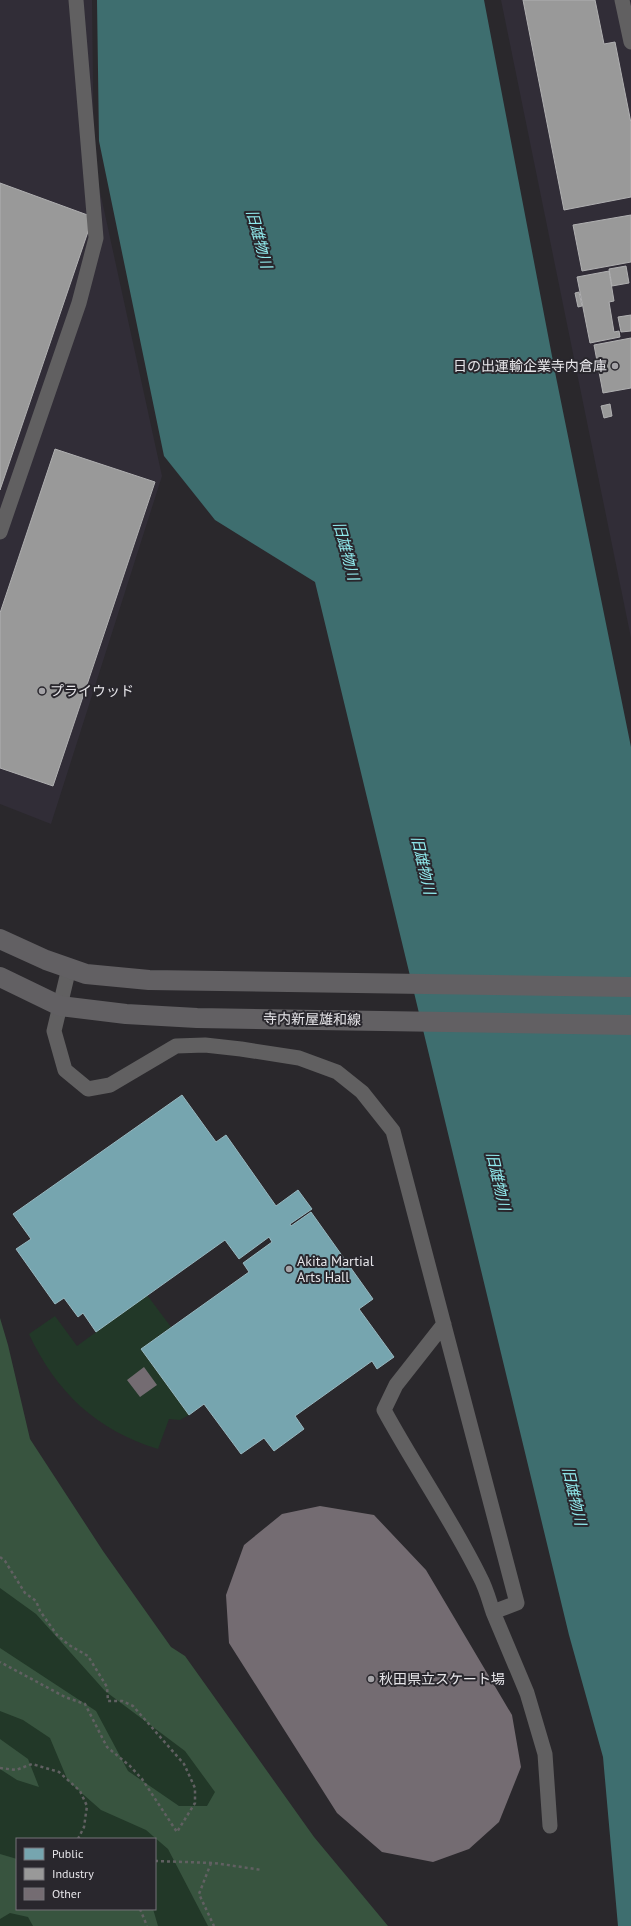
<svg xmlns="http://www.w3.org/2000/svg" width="631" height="1926" font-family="'PT Sans','Noto Sans JP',sans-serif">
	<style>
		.built { fill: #312d37 }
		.green { fill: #223828; fill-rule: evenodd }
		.forest { fill: #38543f }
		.water { fill: #3e6e6f }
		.public { fill: #76a5af; stroke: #98b8c0 }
		.industry { fill: #999; stroke: #b0b0b1 }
		.building { fill: #746c72 }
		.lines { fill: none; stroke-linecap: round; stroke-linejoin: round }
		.path { stroke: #616062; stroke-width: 2.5; stroke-dasharray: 3 3; stroke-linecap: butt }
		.minor { stroke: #616061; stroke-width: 15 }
		.major { stroke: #626063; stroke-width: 20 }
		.poi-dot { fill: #a4a3a7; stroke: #29272d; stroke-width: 1.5 }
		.labels { text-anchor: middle; stroke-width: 4; stroke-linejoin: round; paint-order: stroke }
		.poi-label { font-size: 14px; fill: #e6e5e9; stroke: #29272d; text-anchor: start }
		.street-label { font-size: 14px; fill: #e6e5e9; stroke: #29272d }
		.water-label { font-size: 15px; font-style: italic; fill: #91ebee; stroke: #29272d }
	</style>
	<rect width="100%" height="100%" fill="#2a282c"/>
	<path class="built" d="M0,0H92L94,164L162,476L51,824L0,804Z
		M501,0H631V638Z"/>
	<path class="green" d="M147,1295L171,1327L141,1349L189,1415L180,1420L169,1419L158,1449C96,1430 56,1392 29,1334L55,1316L77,1346Z
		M0,1479L228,1765L277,1926H0ZM17,1839H155V1909H17Z"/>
	<path class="forest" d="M0,1318L8,1345L30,1439L103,1551L171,1647L185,1656L314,1837L388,1926H208L168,1849L146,1830L101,1810L68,1781L50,1738L23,1720L0,1711V1648L96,1711L128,1771L179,1806H207L215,1792L185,1751L105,1691L36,1614L0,1588Z
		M0,1739L28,1759L39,1787L17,1780L0,1769Z
		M0,1854L17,1859V1909H153L158,1926H33L28,1917L10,1913L0,1919Z"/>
	<path class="water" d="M97,0H484L556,377L631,747V1926H618L603,1757L569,1635L315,582L215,520L164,456L99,141Z"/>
	<path class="public" d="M182,1095L216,1142L226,1135L276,1206L298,1190L312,1209L290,1224L291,1226L311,1212L373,1299L359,1309L394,1357L377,1369L372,1361L295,1416L304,1429L274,1451L264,1438L241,1454L204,1404L189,1415L141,1349L249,1272L243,1263L272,1242L269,1237L239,1259L225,1240L96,1332L83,1313L78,1317L64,1298L55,1304L16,1249L31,1239L13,1214Z"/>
	<path class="industry" d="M523,0H595L604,44L615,42L631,123V197L564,210Z
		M0,183L93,217L0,490Z
		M631,215V262L582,271L573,225Z
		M626,266L629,283L612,286L609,269Z
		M609,271L614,301L609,302L614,332L619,331L620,337L590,343L577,277Z
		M579,292L582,306L578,307L575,293Z
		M631,315V331L621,332L618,317Z
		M631,338V388L603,393L594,345Z
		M610,404L612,416L604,418L601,406Z
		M55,449L155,482L53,786L0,768V613Z"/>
	<path class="building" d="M144,1367L157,1385L140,1397L127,1380Z
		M320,1506L374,1515L426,1570L512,1715L521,1767L499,1822L469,1849L433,1862L382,1852L337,1813L229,1643L226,1595L244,1545L282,1514Z"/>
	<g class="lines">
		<path class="path" d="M0,1557L5,1561L25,1593L36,1601L40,1611L57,1635L69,1645L88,1656L107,1687L108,1701H122L133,1706L184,1764L195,1788V1803L177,1832L142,1779L130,1766L107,1747L85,1704L65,1697L0,1662
			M0,1768L16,1770L32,1764L59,1772L80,1791L87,1806L84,1827L78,1839
			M155,1861L214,1863L262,1870
			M211,1863L199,1894L214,1926
			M140,1909L147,1926"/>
		<path class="minor" d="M622,0L631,42
			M0,532L79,303L96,238L76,0
			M69,968L54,1031L65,1070L88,1089L110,1085L176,1046L205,1045L241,1049L299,1058L337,1072L362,1092L393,1131L517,1603L493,1612L527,1693L545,1754L550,1826
			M444,1324L396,1385L384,1410C415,1467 452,1520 480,1577C486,1588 489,1600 493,1612"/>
		<path class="major" d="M0,939L46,960L86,974L149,980L631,987
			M0,977L60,1006L126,1014L197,1018L631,1025"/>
	</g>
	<g class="poi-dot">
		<circle cx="615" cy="366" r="4"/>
		<circle cx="42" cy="691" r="4"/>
		<circle cx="289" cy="1269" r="4"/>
		<circle cx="371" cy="1679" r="4"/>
	</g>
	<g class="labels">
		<g class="poi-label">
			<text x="607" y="371" text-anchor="end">日の出運輸企業寺内倉庫</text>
			<text x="50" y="696">プライウッド</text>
			<text x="297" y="1266">Akita Martial<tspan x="297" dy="16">Arts Hall</tspan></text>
			<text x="379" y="1684">秋田県立スケート場</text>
		</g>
		<g class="street-label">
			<text transform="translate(312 1019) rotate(1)" y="5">寺内新屋雄和線</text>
		</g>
		<g class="water-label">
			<text transform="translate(259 239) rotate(75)" y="5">旧雄物川</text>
			<text transform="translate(346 551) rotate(75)" y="5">旧雄物川</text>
			<text transform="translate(423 865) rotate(77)" y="5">旧雄物川</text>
			<text transform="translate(498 1181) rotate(77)" y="5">旧雄物川</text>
			<text transform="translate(574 1496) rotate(77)" y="5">旧雄物川</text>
		</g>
	</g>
	<rect x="16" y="1838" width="140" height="72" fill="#29272d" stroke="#757378"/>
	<rect x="24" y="1848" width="20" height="12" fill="#76a5af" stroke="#757378"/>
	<text x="52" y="1858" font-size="12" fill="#e6e5e9">Public</text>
	<rect x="24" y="1868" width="20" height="12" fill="#999999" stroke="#757378"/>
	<text x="52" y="1878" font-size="12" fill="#e6e5e9">Industry</text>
	<rect x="24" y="1888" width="20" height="12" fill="#746c72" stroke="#757378"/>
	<text x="52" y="1898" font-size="12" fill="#e6e5e9">Other</text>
</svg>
